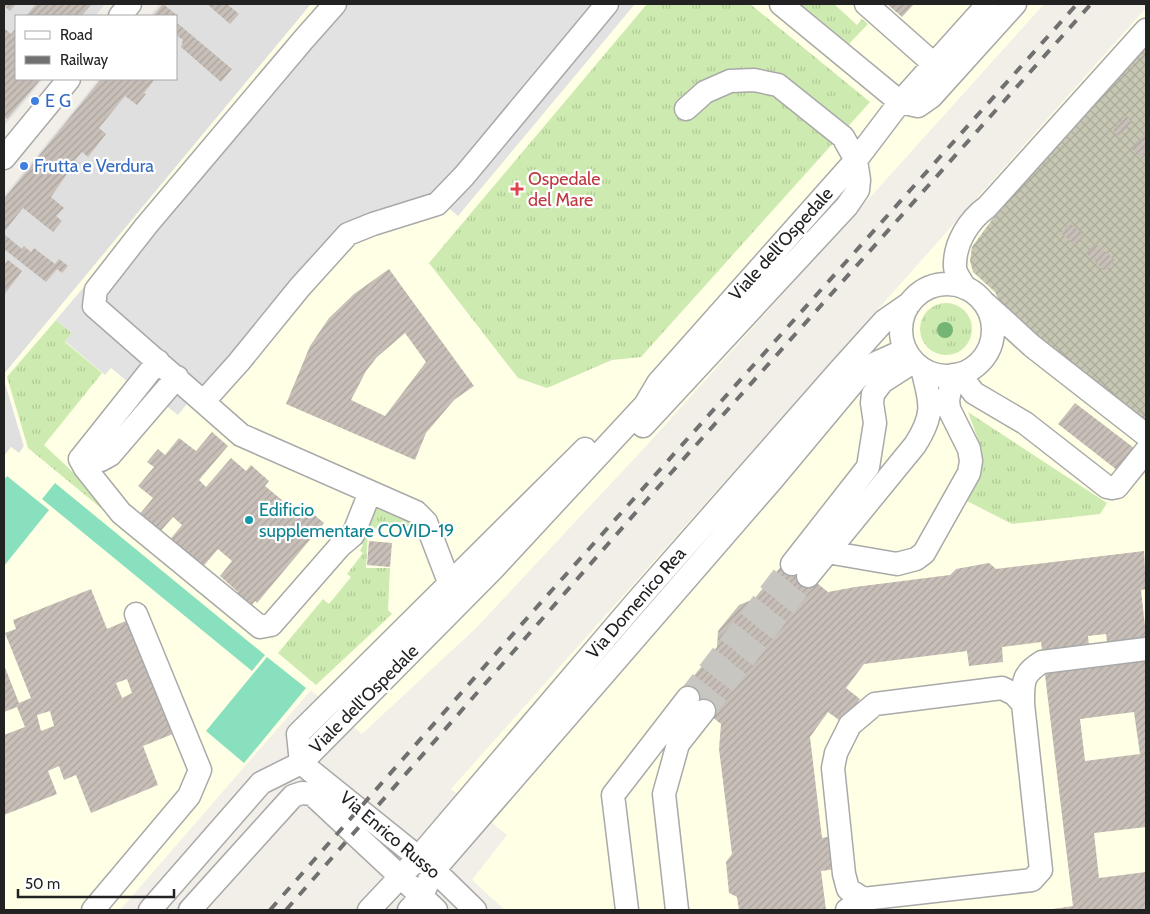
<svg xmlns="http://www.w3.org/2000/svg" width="1150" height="914" font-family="Cabin,sans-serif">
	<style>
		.residential { fill: #e0dfdf }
		.education { fill: #ffffe5 }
		.construction { fill: url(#construction-cross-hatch) }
		.grass { fill: url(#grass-tufts) }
		.pitch { fill: #88e0be }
		.parking { fill: #e2e2e2 }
		.building { fill: url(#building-hatch); fill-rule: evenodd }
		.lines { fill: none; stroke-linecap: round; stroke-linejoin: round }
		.minor-tunnel { stroke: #c8c6c1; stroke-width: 22; stroke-dasharray: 22 11; stroke-linecap: butt }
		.minor-casing { stroke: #a9a9a9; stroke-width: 25 }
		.minor { stroke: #fff; stroke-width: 22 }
		.rail { stroke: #707070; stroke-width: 4; stroke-dasharray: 10 10; stroke-linecap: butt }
		.tree { fill: #74b475 }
		.shop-dot { fill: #3f7fe0; stroke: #fff; stroke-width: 2 }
		.health-dot { fill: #e0444e; stroke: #fff; stroke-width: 2 }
		.culture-dot { fill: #0f9aa8; stroke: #fff; stroke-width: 2 }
		.labels { text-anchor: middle; stroke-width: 4.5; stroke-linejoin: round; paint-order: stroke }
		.shop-label { font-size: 18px; fill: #366cbe; stroke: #fff; text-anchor: start }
		.health-label { font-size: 18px; fill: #be3a42; stroke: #fff; text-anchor: start }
		.street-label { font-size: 18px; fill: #222; stroke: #fff }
		.culture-label { font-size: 18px; fill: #0d838f; stroke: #fff; text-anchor: start }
	</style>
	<defs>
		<pattern id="construction-cross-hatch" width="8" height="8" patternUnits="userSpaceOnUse" patternTransform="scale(1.25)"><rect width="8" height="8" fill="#c7c7b4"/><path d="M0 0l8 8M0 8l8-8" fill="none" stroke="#abab9a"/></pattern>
		<pattern id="grass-tufts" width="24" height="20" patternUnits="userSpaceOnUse" patternTransform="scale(1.25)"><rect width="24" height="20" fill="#cdebb0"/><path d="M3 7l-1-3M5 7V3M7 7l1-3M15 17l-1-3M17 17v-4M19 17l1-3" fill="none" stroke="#b0c997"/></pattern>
		<pattern id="building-hatch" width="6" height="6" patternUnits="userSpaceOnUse" patternTransform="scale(1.25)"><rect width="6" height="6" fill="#c7bfb8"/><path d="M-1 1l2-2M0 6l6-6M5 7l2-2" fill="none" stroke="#aba49e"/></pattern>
	</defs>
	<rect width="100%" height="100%" fill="#f2efe9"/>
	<path class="residential" d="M4,4H105L95,16H16V79H43L4,126Z
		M160,4H311L4,374V196L99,79H176V16H150Z
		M4,380L24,447L19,453L11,447L4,456Z"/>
	<path class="education" d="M311,4H1044L648,444L476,628L362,734L311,690L120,910H4V456L11,447L19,453L24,446L4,380V374Z
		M1146,8V910H505L472,880L507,835L451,789Z"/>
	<path class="construction" d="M1146,46V420L1022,325L1002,306L995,292L973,272L970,261L972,247L999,210Z"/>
	<path class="grass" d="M647,4H750L870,102L641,357L612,360L547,388L518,378L429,263Z
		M800,4H834L857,25L862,19L868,24L849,44Z
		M920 329a26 26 0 1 1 52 0a26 26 0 1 1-52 0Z
		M56,320L72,333L65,342L102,373L44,445L106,503L101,508L28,448L7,377Z
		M968,412L1107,503L1100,514L1012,524L965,500L983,464L982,450Z
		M376,507L411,522L409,526L368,529L366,568H390L388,610L392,614L316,685L278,653L323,599L329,604L351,577L347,574L363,553L360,551L363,545L359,542Z"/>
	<path class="pitch" d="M7,476L49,510L4,566V480Z
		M55,483L265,655L252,671L42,499Z
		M267,657L306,688L244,763L206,731Z"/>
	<path class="parking" d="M322,4H635L458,216L445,205L347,245L234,376L229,391L218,401L202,385L178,415L164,404L160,408L111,368L105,375L65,341L72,333L56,320Z"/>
	<path class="building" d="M4,4H16L10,11L4,6Z
		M36,4H92L81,16H26Z
		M163,4L178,16H153Z
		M207,4H227L239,14L230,24Z
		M887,4H914L902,17Z
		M176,22L232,69L221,82L181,47L183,40L176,35Z
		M4,28L11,34L16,28V79H41L7,119L4,116Z
		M101,79H155L144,93L146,94L137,105L125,96L99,128L106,134L88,157L82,152L75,160L80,163L72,174L69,171L51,197L64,208L56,216L62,221L53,232L23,208L4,232V199Z
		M1126,116L1132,122L1119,136L1113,130Z
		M1146,133V150L1140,157L1132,149Z
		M1070,223L1084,235L1075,245L1061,233Z
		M4,234L22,249L24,246L31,252L34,248L55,264L59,259L68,266L62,273L57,269L46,282L4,249Z
		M1096,244L1115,260L1105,271L1087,254Z
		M8,260L22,271L4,295V265Z
		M389,269L474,386L454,400L426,433L415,460L286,404L310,346L329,318L354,294ZM405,333L426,362L385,416L351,400L366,371L377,357Z
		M1075,403L1134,448L1117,470L1058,424Z
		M212,432L228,446L199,480L206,487L231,458L246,471L251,465L269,481L265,486L300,515L306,508L324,523L257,603L255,601L250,607L235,594L238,592L220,576L232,561L218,549L201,569L168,542L182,525L173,517L159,533L138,516L153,498L138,486L154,467L147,462L158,449L165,455L179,438L196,451Z
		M369,541L392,543L390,567L367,565Z
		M1144,551L1146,589L1141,590L1146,635V827L1094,833L1099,878L1146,872V910H1046L1073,906L1041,642L1002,647L1003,662L969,666L967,651L864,664L846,688L860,699L843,723L828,712L810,737L822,838L832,836L836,869L821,871L826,910H739L737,897L729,893L726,862L732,854L719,749L721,724L681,692L717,647L718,631L739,605L754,599L787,559L828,592L855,587L950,575L956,569L989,563L996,569ZM1106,634L1110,665L1091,667L1088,636ZM1134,712L1140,754L1085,761L1080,719Z
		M91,589L107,629L128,620L173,734L143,746L158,785L91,813L76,775L64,780L59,766L48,771L57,794L4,815V735L25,727L17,707L4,712V665L19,703L31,698L5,633L16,629L13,620ZM127,679L132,693L122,698L116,683ZM50,711L54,726L41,731L37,715Z"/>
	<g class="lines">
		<path class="minor-tunnel" d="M688,698L792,564
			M704,711L808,576"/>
		<g class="minor-casing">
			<path id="minor" d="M335,4L304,39L146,226L96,290L94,306L241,435L416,512L426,522L449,582
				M781,4L900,102L918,106L931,97L1015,4
				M866,4L935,65
				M120,16L130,4
				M4,158L69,79
				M901 330a46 46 0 1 1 92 0a46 46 0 1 1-92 0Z
				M965,288C962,282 955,273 955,267C954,243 969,220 987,207L1146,30
				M986,304L1032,346L1146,435
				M959,374L974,393L1025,423L1107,487L1112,488L1117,487L1146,451
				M204,401L239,362L300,287L348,234L373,224L437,204L464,176L607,4
				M643,426L847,206L858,190L859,180L856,160L843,137L778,85L754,80L730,81L705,92L686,109
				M80,459L85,468L121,513L260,627L271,625L340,546L353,535L370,492
				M80,459L101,460L110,455L177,377
				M80,459L158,361
				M827,552L897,564L916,559L924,553L969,473L971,461L969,449L949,409L948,400L953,375
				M792,564L868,467L875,423L872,403L873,394L882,382L913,362
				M808,576L915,445C935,414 931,403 922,369
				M1023,704C1023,682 1022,674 1042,662L1146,649
				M301,763L298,734L585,449
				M301,763L434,870L475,910
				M93,910L189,796L200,770L136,614
				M150,910L261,783L301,763L493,569L645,405L658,383L856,160L900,102L988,4
				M190,910L293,796L302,793L312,794L436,910
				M369,910L418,858L637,601L839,371L884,321L910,303
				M409,910L421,897L434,870L772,480L858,377L876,363L905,350
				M627,910L613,795L688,698
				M677,910L664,794L678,744L704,711
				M847,910L863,899L1032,880L1041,870L1023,704L1014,694L1002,688L875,704L850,725L836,753L833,768L844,874L848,889L863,899"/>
		</g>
		<use href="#minor" class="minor"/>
		<path class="rail" d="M270,910L536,608L1077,4
			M286,910L645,502L1091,4"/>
	</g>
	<circle class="tree" cx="945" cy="330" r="8"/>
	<g class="shop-dot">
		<circle cx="35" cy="101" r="5"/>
		<circle cx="24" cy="166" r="5"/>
	</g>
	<path class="health-dot" d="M514.5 181.5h5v5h5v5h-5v5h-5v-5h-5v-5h5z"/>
	<circle class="culture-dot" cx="249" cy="520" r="5"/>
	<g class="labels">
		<g class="shop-label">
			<text x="45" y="107">E G</text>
			<text x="34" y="172">Frutta e Verdura</text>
		</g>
		<g class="health-label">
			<text x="528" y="185">Ospedale<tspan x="528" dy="21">del Mare</tspan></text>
		</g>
		<g class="street-label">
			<text transform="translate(781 244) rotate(-48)" y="6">Viale dell'Ospedale</text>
			<text transform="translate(636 603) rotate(-49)" y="6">Via Domenico Rea</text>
			<text transform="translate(364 699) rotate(-45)" y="6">Viale dell'Ospedale</text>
			<text transform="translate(390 835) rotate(40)" y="6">Via Enrico Russo</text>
		</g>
		<g class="culture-label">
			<text x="259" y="516">Edificio<tspan x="259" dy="21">supplementare COVID-19</tspan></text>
		</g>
	</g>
	<rect width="1150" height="914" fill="none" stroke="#222222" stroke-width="10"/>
	<rect x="15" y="15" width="162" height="65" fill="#ffffff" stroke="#a7a7a7"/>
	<rect x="25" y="31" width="25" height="8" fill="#ffffff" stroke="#a7a7a7"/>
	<text x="60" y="40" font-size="15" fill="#222222">Road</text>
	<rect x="25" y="56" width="25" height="8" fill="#707070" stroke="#a7a7a7"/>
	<text x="60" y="65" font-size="15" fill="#222222">Railway</text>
	<path d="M18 889v8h156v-8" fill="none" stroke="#222222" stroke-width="2.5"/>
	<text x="25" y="889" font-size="15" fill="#222222" stroke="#ffffff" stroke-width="4" paint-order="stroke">50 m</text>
</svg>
